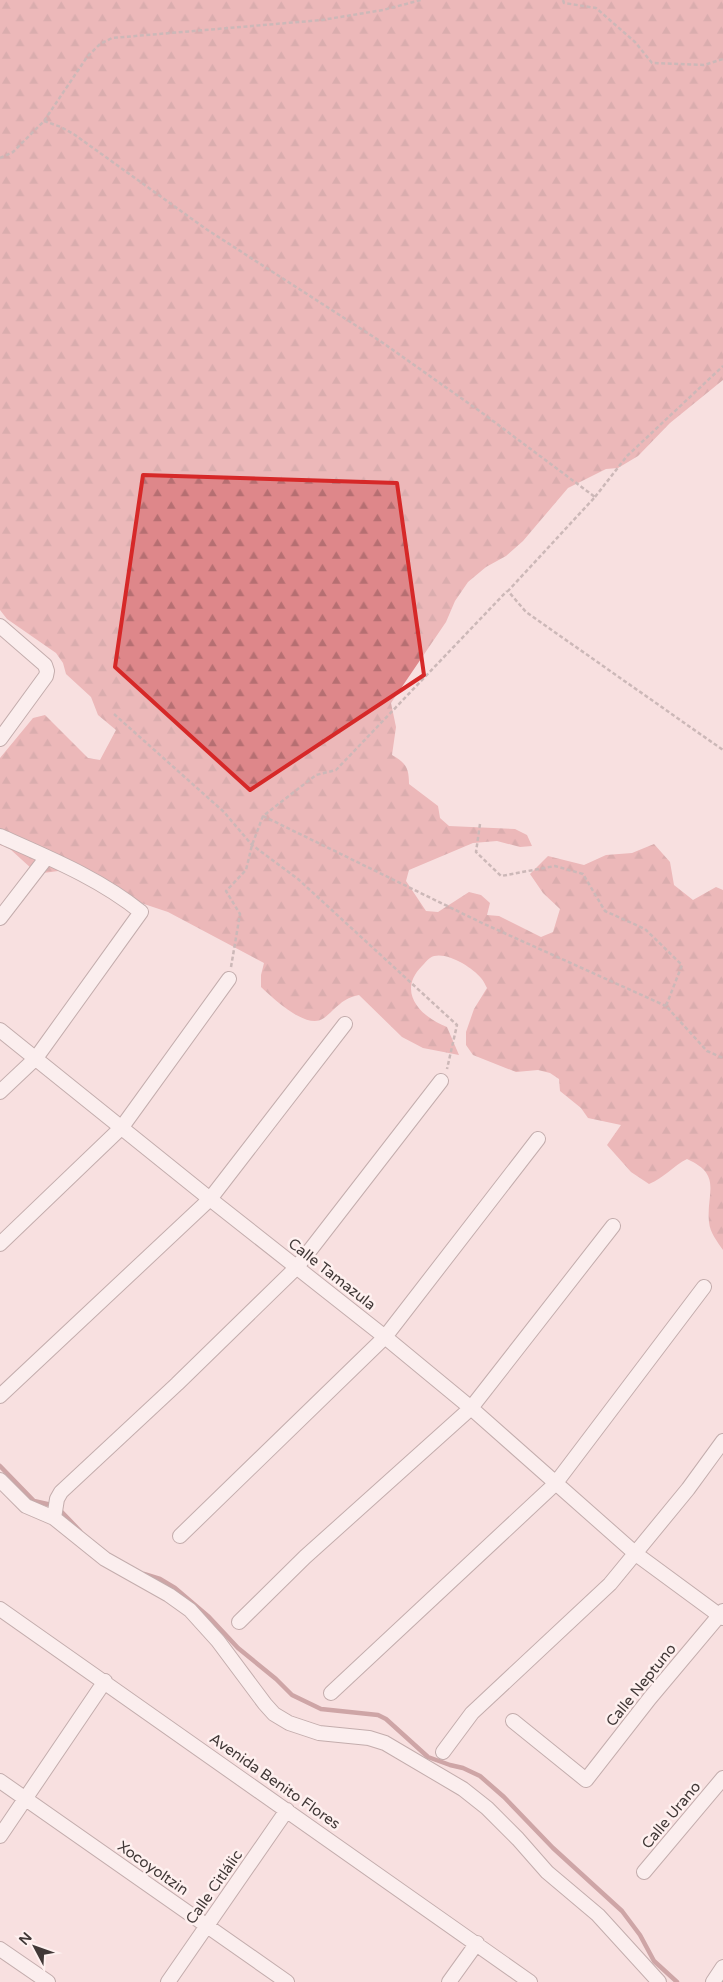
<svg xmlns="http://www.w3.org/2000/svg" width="723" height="1982" font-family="'Varela Round',sans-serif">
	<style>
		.forest { fill: url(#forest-firs) }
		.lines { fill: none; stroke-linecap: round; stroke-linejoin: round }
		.stream { stroke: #9b5d60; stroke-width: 4.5 }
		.street-casing { stroke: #846f6f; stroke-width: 16 }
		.path { stroke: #988887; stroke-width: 2.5; stroke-dasharray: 4 2.5; stroke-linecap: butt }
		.street { stroke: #fff; stroke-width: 14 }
		.marked { fill: none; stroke: #d62828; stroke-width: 4; stroke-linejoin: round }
		.labels { text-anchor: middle; stroke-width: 5; stroke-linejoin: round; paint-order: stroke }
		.street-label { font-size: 15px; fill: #413837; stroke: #fef0ef }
	</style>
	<defs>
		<pattern id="forest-firs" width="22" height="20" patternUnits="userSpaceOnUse" patternTransform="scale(1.25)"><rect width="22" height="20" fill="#de878a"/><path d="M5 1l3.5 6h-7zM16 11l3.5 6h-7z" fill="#b66f72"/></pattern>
	</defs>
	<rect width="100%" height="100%" fill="#f8e0e0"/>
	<path class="forest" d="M0,0H723V380L670,423L638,456L618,468L606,469L568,488L523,541L506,556L486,567L468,582L455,601L446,622L391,703L396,727L392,755C406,763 409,768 409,784L438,806L440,818L449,826L515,829L527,835L532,846L520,847L497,841L473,843L409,870L406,881L426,911L438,912L469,892L481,895L490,903L487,915L499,916L541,937L553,932L560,909L543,893L530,874L548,856L584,865L606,855L632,853L654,844L670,862L674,885L693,900L716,887L723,890V1250C717,1241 710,1233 709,1222C706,1193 723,1175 687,1159C673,1166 664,1178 649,1184L631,1172L607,1145L621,1125L588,1118L581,1108L560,1091L559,1079L550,1073L538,1070L516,1072L473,1055L466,1045V1032L474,1009L487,988C485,985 484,981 481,978C472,967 443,949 430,958C427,960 424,964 422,966C396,992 421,1017 447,1027L459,1055L423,1048L402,1037L359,995C342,998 337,1008 324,1018C307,1031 273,998 261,987V975L264,963L168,912L135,901L66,870L43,873L32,869L10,849L0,845V758L33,718L45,715L88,758L100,760L116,730L98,715L91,697L66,674L63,663L56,653L7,619L0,610Z"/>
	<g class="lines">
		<path class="stream" d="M0,1466L34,1501L56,1506L80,1531
			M144,1574L160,1579L175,1588L209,1617L238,1648L276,1679L292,1695L321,1709L378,1715L386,1719L428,1757L450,1765L463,1768L480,1776L504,1797L553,1848L622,1911L640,1935L654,1961L677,1982"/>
		<g class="street-casing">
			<path id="street" d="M0,626L45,665L47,671L46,676L0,739
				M0,836C49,858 99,878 141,912L36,1058L0,1092
				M0,918L47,857
				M0,1030L210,1199L385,1337L471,1408L636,1554L723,1618
				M441,1081L297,1267L177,1384L61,1492L57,1499L54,1518L105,1559L169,1595L190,1610L218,1641L265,1704L274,1714L289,1723L319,1733L369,1738L385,1743L463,1789L487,1808L518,1839L547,1872L598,1915L659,1982
				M0,1244L122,1127L229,979
				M0,1396L210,1199L345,1024
				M0,1480L26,1506L54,1518
				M180,1536L385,1337L538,1139
				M0,1609L530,1982
				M239,1622L305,1557L471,1408L613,1226
				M331,1693L555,1484L704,1287
				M513,1721L586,1780L650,1698L723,1611
				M443,1752L472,1713L610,1584L688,1489L723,1441
				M0,1781L287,1982
				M0,1836L105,1681
				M644,1872L723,1778
				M0,1949L48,1982
				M168,1982L287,1810
				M449,1982L477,1943
				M713,1982L723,1967"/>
		</g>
		<path class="path" d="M563,0L564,3L596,8L635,42L652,63L704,65L723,59
			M44,121L61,127L75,135L206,229L383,343L485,415L595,497L508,591L526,612L723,750
			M0,158L13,152L44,121L87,57L100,44L112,38L322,20L383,10L421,0
			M595,497L627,456L723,366
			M114,714L224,812L252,845L298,879L457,1025L447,1069
			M263,816L482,923L666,1006
			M480,824L476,852L501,876L555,866L583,874L605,911L645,929L682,965L666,1006L707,1051L723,1058
			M231,967L240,914L226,891L246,870L252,845L263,816L316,775L336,770L507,591"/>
		<use href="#street" class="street"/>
	</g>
	<path d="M0 0H723V1982H0ZM143,475L397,483L424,675L250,790L115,667Z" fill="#f8e0e0" fill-opacity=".55" fill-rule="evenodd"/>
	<path class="marked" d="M143,475L397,483L424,675L250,790L115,667Z"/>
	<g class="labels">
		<g class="street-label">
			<text transform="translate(332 1274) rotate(38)" y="5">Calle Tamazula</text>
			<text transform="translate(641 1685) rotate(-51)" y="5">Calle Neptuno</text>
			<text transform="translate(275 1781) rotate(35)" y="5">Avenida Benito Flores</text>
			<text transform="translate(671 1815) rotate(-50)" y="5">Calle Urano</text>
			<text transform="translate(153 1868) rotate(35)" y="5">Xocoyoltzin</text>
			<text transform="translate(214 1887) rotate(-55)" y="5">Calle Citlálic</text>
		</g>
	</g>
	<g transform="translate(35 1947) rotate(311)" stroke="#fef0ef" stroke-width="4" paint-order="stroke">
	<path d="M0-4L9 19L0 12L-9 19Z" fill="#413837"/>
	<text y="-8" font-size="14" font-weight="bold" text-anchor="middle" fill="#413837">N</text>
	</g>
</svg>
